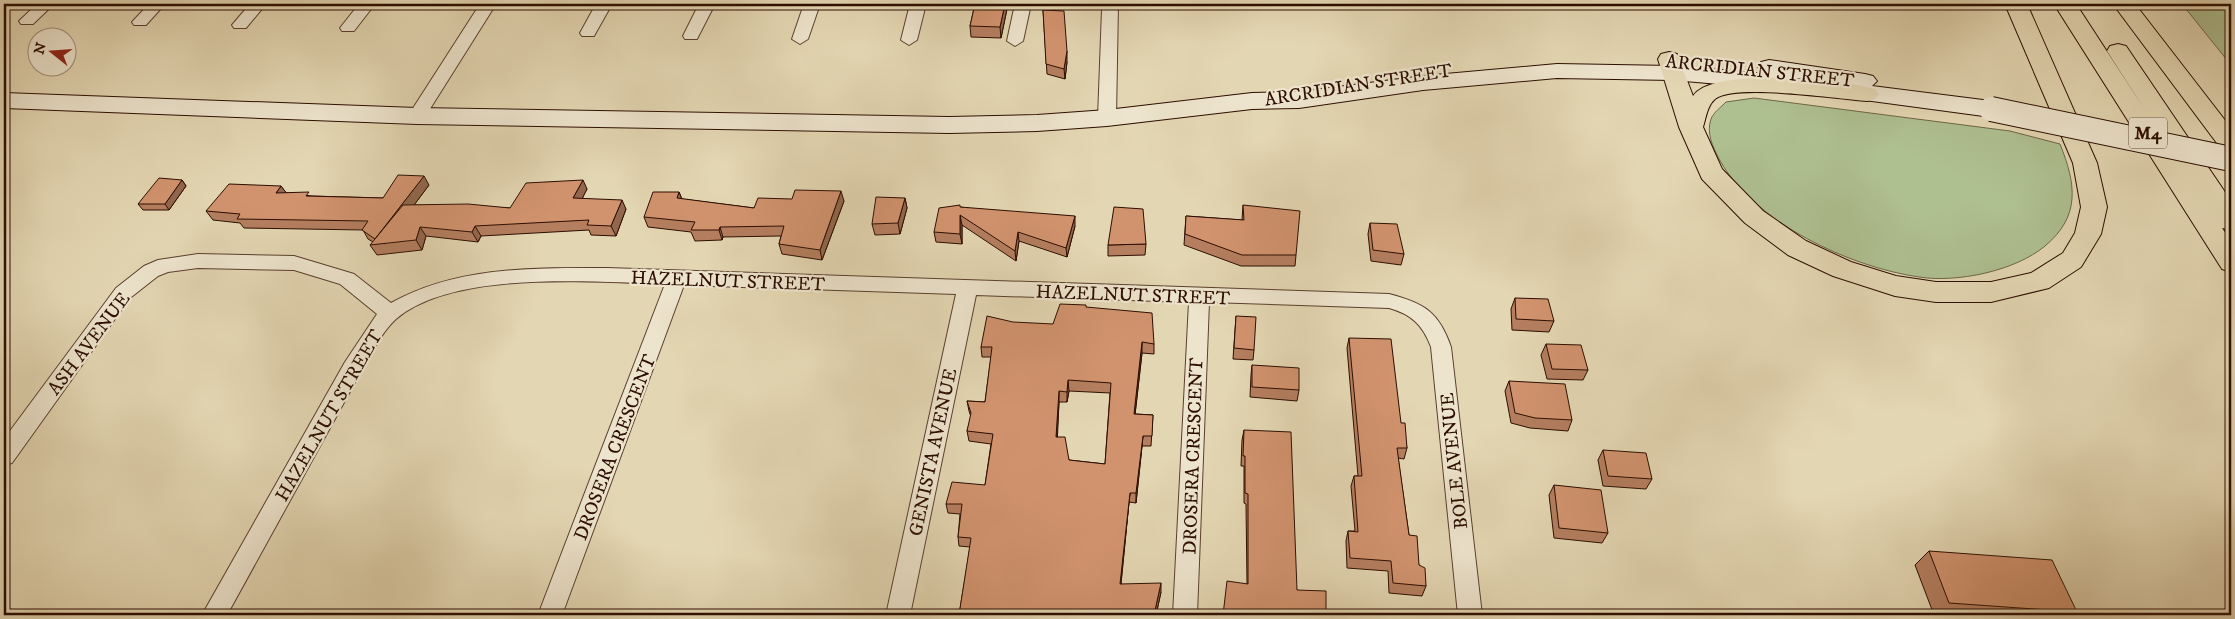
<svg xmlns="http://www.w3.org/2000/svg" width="2235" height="619" font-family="'IM FELL DW Pica',serif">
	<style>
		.green { fill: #aebf90; stroke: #6d6648 }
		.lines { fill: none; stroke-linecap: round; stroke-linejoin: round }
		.street-casing { stroke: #5a3f2d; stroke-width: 2 }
		.secondary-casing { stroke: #2c0d01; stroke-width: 2 }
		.highway-casing { stroke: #2c0d01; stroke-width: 2 }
		.street { fill: #ede4cd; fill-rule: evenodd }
		.secondary { fill: #ede4cd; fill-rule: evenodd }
		.highway { fill: #e3d6b2; fill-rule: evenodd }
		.secondary-bridge-casing { stroke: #2c0d01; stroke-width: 26; stroke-linecap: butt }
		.secondary-bridge { stroke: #ede4cd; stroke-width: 24 }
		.wall { fill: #b47e5f; stroke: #2c0d01; fill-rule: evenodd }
		.shaded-wall { fill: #92674d; stroke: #2c0d01 }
		.building { fill: #d1936e; stroke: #2c0d01; fill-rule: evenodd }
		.labels { text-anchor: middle; stroke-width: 4.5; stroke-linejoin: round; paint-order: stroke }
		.shield { fill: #ede4cd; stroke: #664e3e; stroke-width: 1 }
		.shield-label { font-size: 18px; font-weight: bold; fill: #2c0d01 }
		.street-label { font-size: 19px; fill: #2c0d01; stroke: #ede4cd }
	</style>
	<rect width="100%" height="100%" fill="#e3d6b2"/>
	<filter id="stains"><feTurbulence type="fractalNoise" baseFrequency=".004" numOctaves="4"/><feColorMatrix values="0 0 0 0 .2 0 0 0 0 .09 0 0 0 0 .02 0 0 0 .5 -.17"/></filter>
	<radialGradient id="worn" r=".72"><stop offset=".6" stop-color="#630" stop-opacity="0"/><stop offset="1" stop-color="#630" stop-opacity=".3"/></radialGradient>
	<path class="green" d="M2182,4H2231V65Z
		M1754,98L2010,131L2060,144C2076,184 2081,216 2045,246C2015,271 1957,283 1919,277C1850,267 1754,223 1719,159C1713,147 1706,133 1711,119C1713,113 1721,107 1726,102Z"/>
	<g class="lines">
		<g class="street-casing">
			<path id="street" d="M37,4H54L33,24H21L19,21Z
				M149,4H165L146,25H134L132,22Z
				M250,4H266L246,28H234L232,25Z
				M359,4H375L354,31H342L340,28Z
				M480,4H496L423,120H411L408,116Z
				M596,4H612L594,36H582L580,33Z
				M699,4H715L697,39H685L683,36Z
				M804,4H820L808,39L800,44L792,39Z
				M910,4H926L917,40L909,45L901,40Z
				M1015,4H1031L1023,41L1015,46L1007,41Z
				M1085,4H1118L1116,118L1113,122H1101L1098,118L1102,9L1087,7Z
				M198,254L294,256L354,274L391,303C458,266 533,268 607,268L1389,294C1424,303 1439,312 1451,347L1482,615H1458L1431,347C1423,325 1411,314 1389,308L1209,302L1197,615H1173L1189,302L976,295L910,615H886L956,294L684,285L562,615H538L665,284C593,282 453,270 396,319C384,330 376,345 368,359L227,615H202L345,362L377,314L340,284L294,270L198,268L168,272L158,276L130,298L12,463L4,465V439L116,288L144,266L158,260Z"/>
		</g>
		<g class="secondary-casing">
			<path id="secondary" d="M1769,60L1865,74L1873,76L1877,81L1872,86L1991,101L1999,104L2003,109L1999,114L1991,117L1842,97L1834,95L1830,90L1836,84L1797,78L1801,83L1797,88L1789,90L1673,80L1557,78L1423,90L1299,108L1252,109L1107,126L1037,131L949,133L417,124L4,108V93L417,108L949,117L1037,115L1107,110L1252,93L1299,92L1423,76L1557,64L1673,66L1768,74L1761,72L1758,67L1761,62Z"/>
		</g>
		<g class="highway-casing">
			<path id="highway" d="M2005,4H2027L2097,163L2107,207L2101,234L2081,267L2049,288L1991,302H1936L1895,296L1833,276L1788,255L1745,223L1702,179L1679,127L1658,59L1661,54L1669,52L1677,54L1693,96C1713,66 1842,80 1875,89L1879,94L1875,99L1867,101C1839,99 1734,83 1715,99C1707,106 1706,118 1703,127L1722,169L1763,211L1806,241L1851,262L1896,276L1936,282H1991L2031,273L2063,253L2075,233L2081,207L2073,163Z
				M2054,4H2076L2147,113L2107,51L2110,46L2118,44L2126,46L2231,201V230L2222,228L2231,241V272L2222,269Z
				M2113,4H2135L2231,128V152L2222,150Z"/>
		</g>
		<use href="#street" class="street"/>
		<use href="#secondary" class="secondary"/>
		<use href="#highway" class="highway"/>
		<g class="secondary-bridge-casing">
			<path id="secondary-bridge" d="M1991,109L2231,159"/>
		</g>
		<use href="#secondary-bridge" class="secondary-bridge"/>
	</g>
	<path class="wall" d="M975,4H1008L1001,38L971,37L970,26Z
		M1043,10L1067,62L1065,79L1047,74Z
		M182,180L186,186L169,210H143L138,204Z
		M429,185L414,205L510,208L587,189L582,198L626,209L616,236L591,235L589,230L481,236L478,242L426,236L422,250L377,255L370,245L373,242L368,239L363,230L244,228L240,223L213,220L206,211L281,186L286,193L312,196L383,198Z
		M679,192L682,199L754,208L844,201L822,260L782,254L779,244L781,236L723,237L722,240L695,241L691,232L648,227L644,217Z
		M905,198L907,208L900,234L875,235L872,224Z
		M1243,205L1296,255L1295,266H1241L1184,245L1186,216L1242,220Z
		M961,207L1075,226L1067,257L1019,241L1016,261L962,225V244L936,242L934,232Z
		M1370,223L1404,254L1401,265L1371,261L1368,234Z
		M1146,244L1145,255L1108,256V245Z
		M1515,298L1554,321L1549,332L1512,330L1511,309Z
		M1086,307L1154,344V354L1142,353L1135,414L1153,415L1151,446H1142L1136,503L1129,502L1121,584L1161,592L1156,615H959L970,547L959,546L958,537L960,514L948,513L946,504L985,485L991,444L969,441L967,431L971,417L969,411L967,401L985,402L991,357H982L981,347L1053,324ZM1069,391L1110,393L1105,464L1069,460L1057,437L1059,402H1067Z
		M1236,316L1254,350L1253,360L1233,359Z
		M1349,338L1401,423L1407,448L1404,459L1398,458L1409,535L1426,586L1422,596L1389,593L1388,571L1347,568L1346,541L1348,531H1355L1351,486L1354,476H1358L1347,348Z
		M1546,344L1588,370L1583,380L1547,379L1541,355Z
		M1252,365L1299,390L1297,401L1250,397L1251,375Z
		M1509,381L1572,420L1568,431L1530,428L1511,423L1505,391Z
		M1244,430L1297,590L1326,615L1247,584L1246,504L1244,503V466H1241L1242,440Z
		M1603,450L1652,479L1646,489L1603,486L1598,460Z
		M1554,485L1608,533L1602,543L1554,538L1549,495Z
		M1929,551L2077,612L2073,615H1934L1915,565Z"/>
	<path class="shaded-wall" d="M1005,4H1008L1001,38L1000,27Z
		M1067,51V62L1065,79L1064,69Z
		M424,176L429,185L385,244L375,239Z
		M182,180L186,186L169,210L165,204Z
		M583,180L587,189L578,207L573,198Z
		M281,186L288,195L276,193Z
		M4,189L8,193L4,198Z
		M841,191L844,201L822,260L820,250Z
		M679,192L683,202L677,198Z
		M905,198L907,208L900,234L898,223Z
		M622,200L626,209L616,236L611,226Z
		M960,215L962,225V244L960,234Z
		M1075,216V226L1067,257L1066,248Z
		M475,226L481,236L478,242L472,232Z
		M420,227L426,236L422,250L416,240Z
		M720,227L723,237L722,240L719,230Z
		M1018,232L1019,241L1016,261L1015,251Z
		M1142,342V353L1134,424V414Z
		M1068,380L1069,391L1067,402V392Z
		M1059,391V402L1057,447L1056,437Z
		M1143,436L1142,446L1136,503V493Z
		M1130,493L1129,502L1120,593V584Z
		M1161,583V592L1156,615H1154Z"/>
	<path class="building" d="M975,4H1005L1000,27L970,26Z
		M1043,10L1064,11L1067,51L1064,69L1046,64Z
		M398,175L424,176L375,239L362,230L368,221L237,219L240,214L206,211L229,184L281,186L276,193L309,192L306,196L383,198Z
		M159,178L182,180L165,204H138Z
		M583,180L573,198L622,200L611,226L587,225L589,220L475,226L472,232L420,227L416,240L370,245L403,205L468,204L510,208L526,183Z
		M795,190L841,191L820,250L779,244L784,226L720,227L719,230H691L695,222L644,217L653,192H679L677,198L754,208L758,198L792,199Z
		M876,197L905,198L898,223L872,224Z
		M960,205V207L1075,216L1066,248L1018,232L1015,251L960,215V234L934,232L939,208Z
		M1243,205L1300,211L1296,255H1242L1185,234L1186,216L1244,220Z
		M1114,207L1143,209L1146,244L1108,245Z
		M1370,223L1397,224L1404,254L1373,250Z
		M1515,298L1548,299L1554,321L1516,319Z
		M1060,304L1086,305V307L1152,313L1154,344L1142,342L1134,414L1153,415L1152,436H1143L1136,493H1130L1120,584L1161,583L1154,615H959L971,538L958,537L962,504H946L952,482L985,485L993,434L967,431L971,413L967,401L985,402L992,347H981L987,316L1013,322L1053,324ZM1068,380L1111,383L1105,464L1069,460L1065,437H1056L1059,391L1067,392Z
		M1236,316L1256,317L1254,350L1234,348Z
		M1349,338L1391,339L1401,423H1405L1407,448H1397L1409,535L1417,536L1419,565L1425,568L1426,586L1393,583L1391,561L1350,558L1348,531L1358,532L1354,476H1362Z
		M1546,344L1581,345L1588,370L1552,369Z
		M1252,365L1299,368V390L1252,387Z
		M1509,381L1565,384L1572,420L1535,418L1515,413Z
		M1244,430L1291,432L1297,590L1326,591V615H1223L1227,581L1248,584V494L1245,493V456H1243Z
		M1603,450L1646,453L1652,479L1608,476Z
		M1554,485L1601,490L1608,533L1559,528Z
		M1929,551L2052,560L2077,612L1949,603Z"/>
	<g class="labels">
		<rect class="shield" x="2129" y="117.5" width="38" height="31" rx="4"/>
		<g class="shield-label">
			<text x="2148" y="139">M4</text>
		</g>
		<g class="street-label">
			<text transform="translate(1760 70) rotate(6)" y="7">ARCRIDIAN STREET</text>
			<text transform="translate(1358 84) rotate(-9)" y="7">ARCRIDIAN STREET</text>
			<text transform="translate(728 280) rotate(2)" y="7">HAZELNUT STREET</text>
			<text transform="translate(1133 294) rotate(2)" y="7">HAZELNUT STREET</text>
			<text transform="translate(88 343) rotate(-53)" y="7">ASH AVENUE</text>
			<text transform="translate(328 415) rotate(-60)" y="7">HAZELNUT STREET</text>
			<text transform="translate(614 447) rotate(-69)" y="7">DROSERA CRESCENT</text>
			<text transform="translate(932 452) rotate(-78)" y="7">GENISTA AVENUE</text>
			<text transform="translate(1192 456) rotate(-88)" y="7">DROSERA CRESCENT</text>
			<text transform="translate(1453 461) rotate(-96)" y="7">BOLE AVENUE</text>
		</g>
	</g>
	<rect width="2235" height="619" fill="none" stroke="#e3d6b2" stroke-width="20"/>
	<rect x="5" y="5" width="2225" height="609" fill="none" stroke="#2c0d01" stroke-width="2.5"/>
	<rect x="10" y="10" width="2215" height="599" fill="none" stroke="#2c0d01"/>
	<g transform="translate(52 52) rotate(287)"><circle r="24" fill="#ede4cd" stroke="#a08e7b"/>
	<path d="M0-4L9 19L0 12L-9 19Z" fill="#8f2418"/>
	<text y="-8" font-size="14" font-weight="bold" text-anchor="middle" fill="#2c0d01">N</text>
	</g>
	<rect width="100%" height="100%" filter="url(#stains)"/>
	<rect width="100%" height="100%" fill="url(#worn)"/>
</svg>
